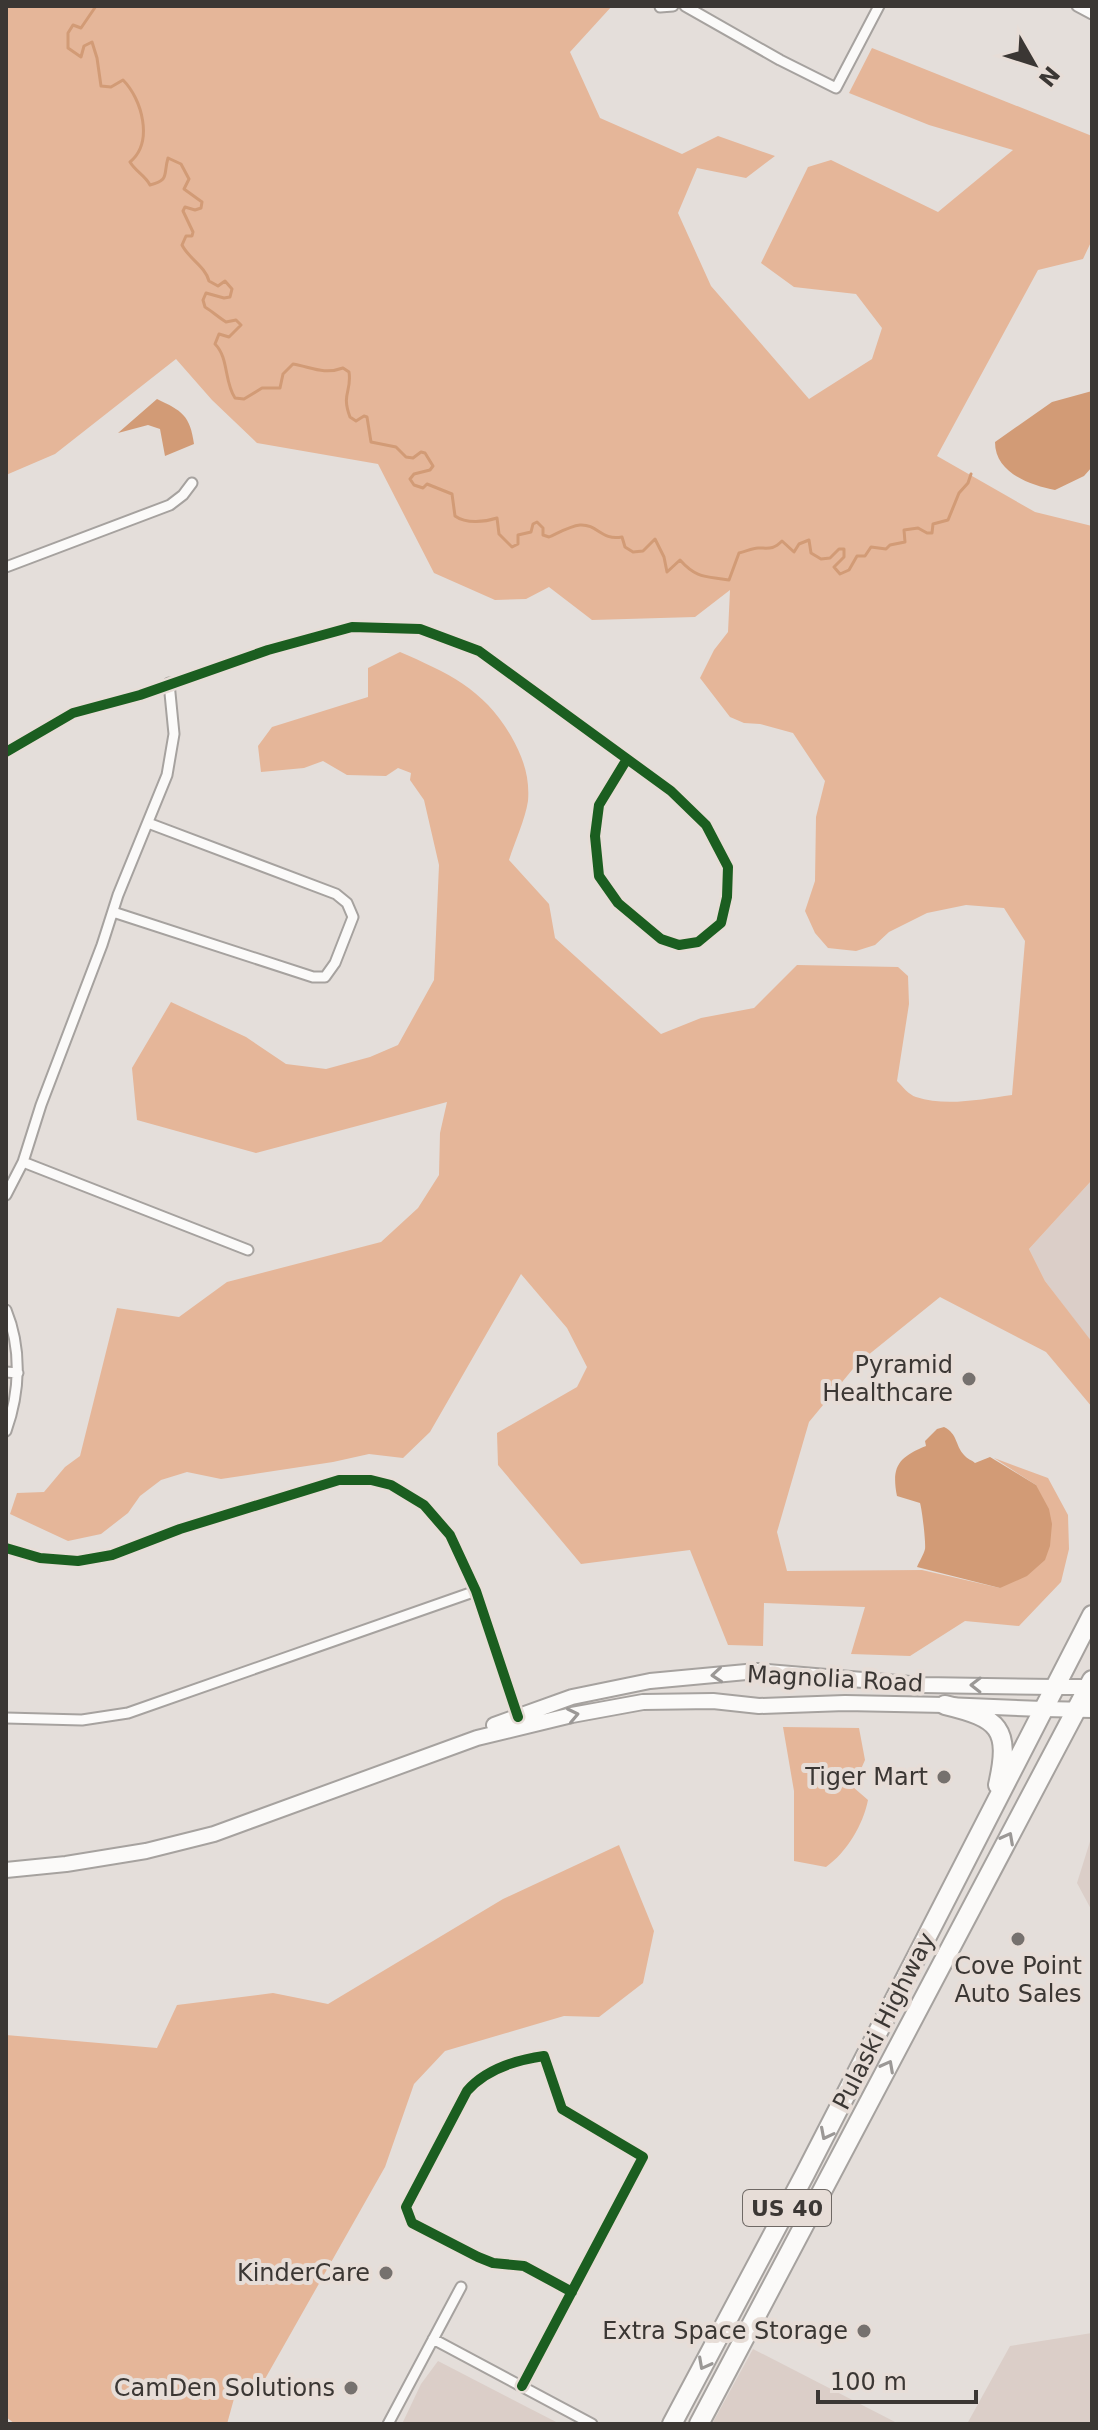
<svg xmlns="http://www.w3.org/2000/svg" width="1098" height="2430" font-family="'DejaVu Sans',sans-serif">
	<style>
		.built { fill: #dbcec8 }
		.forest { fill: #e5b699 }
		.water { fill: #d29b76 }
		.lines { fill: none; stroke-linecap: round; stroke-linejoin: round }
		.stream { stroke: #d29b76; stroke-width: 3 }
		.street-casing { stroke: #a6a29f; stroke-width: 13 }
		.secondary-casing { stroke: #a6a29f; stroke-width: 18 }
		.primary-casing { stroke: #a6a29f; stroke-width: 18 }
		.highway-casing { stroke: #a6a29f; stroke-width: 22 }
		.street { stroke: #fbfaf9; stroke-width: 9 }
		.secondary { stroke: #fbfaf9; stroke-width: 14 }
		.primary { stroke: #fbfaf9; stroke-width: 14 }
		.highway { stroke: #fbfaf9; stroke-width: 18 }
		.cycleway-casing { stroke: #e7ddd7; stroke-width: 15 }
		.cycleway { stroke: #1b5e20; stroke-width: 10 }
		.oneway { stroke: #9b9896 }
		.poi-dot { fill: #76716e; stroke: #e7ddd7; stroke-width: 3 }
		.labels { text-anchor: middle; stroke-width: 8; stroke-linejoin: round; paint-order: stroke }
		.shield { fill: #e7ddd7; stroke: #6f6965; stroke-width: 2 }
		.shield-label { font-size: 22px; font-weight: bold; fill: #3b3734 }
		.poi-label { font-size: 24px; fill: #3b3734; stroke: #e7ddd7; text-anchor: end }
		.street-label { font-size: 24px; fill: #3b3734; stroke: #e7ddd7 }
	</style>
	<rect width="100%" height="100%" fill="#e4deda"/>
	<path class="built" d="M1092,1180V1343L1045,1281L1029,1249Z
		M1092,1835V1911L1077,1883Z
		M1092,2333V2424H967L1010,2346Z
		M753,2349L899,2424H712Z
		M438,2361L560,2424H402L421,2384Z"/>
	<path class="forest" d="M6,6H612L570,52L600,118L682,154L718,136L775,156L746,178L697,168L678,213L711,286L809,399L872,359L882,328L856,294L794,287L761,263L808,167L831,160L938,212L1013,150L929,125L849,93L872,48L1092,136V240L1083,259L1038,270L937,456L1035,512L1092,526V1180L1029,1249L1045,1281L1092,1342V1407L1046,1352L940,1297L857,1364L809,1422L777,1532L787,1571L922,1570L1000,1588L1036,1485L994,1458L1048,1478L1068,1515L1069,1549L1061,1582L1019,1626L965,1621L910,1656L851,1654L865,1607L764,1603L763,1646L728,1645L690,1550L581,1564L498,1465L497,1433L577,1387L587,1367L567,1328L521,1274L430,1432L403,1458L369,1454L333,1462L221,1479L187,1472L161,1480L140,1496L128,1513L101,1534L68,1541L10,1514L17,1493L44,1492L65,1467L80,1456L117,1308L179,1317L227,1282L381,1242L418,1208L439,1175L440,1133L447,1102L256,1153L137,1120L132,1068L171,1002L246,1037L286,1064L326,1069L370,1057L398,1045L434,980L439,865L424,800L410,780L411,773L398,768L386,776L347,775L323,761L304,768L261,772L258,746L272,727L368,697V668L400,652C448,673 484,689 511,736C523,757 530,777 528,801C525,820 515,841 509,860L549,904L555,938L661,1034L701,1018L754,1008L797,965L898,967L908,976L909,1004L897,1081C902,1086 909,1095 916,1097C946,1107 982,1099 1012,1095L1025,941L1004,908L966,905L927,913L889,932L875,945L856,951L828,948L815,933L805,911L815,881L816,817L825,781L793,733L760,724L744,723L730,717L700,678L714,650L728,632L730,590L695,617L592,620L549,587L526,599L495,600L434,573L378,464L257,443L212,400L176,359L55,454L6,475Z
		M783,1727L859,1728L865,1760L853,1787L868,1800C863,1825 847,1852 826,1867L794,1861V1791Z
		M619,1845L654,1931L643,1983L599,2017L564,2016L445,2051L414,2084L385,2167L261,2386L235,2395L227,2424H15L6,2417V2035L157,2048L177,2005L273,1993L328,2004L503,1899Z"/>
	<path class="water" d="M1092,391V467L1084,476L1055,490C1030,485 995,473 995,442L1052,402Z
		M157,399C182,411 190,415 194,444L165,456L160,429L148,425L118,433Z
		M944,1427C958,1434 955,1445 964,1455C967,1459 972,1460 975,1463L990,1457L1036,1485L1049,1509L1052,1524L1050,1546L1045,1560L1027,1576L1000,1588L917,1567C919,1562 924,1554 925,1549C926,1543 922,1509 920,1503L897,1496C891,1466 899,1457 926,1446L925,1441L937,1429Z"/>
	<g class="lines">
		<path class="stream" d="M96,6L81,28L73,25L68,33V48L81,57L84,46L92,42L97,58L101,86L111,87L123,80C142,99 154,142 130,162C136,172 145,175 150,185C170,180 163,175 168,158L181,164L189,179L184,189L202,202L201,208L195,210L185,207L183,211L193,232L192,236H186L182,245C189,259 205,266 209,281L218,286L225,281L232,289L230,297L224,298L206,293L203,300L205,307C213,312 218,317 226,322L236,320L241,325L229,337L219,334L215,344C229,358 224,382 235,398L244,399L262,388H280L283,374L293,364C311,367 324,375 343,368L349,372C352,392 341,393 350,417L356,421L364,416L367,417L371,442L396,447L406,457L413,458L421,452L425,453L433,466L430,470L414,474L410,479L414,485L423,488L427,484L452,494L455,516C466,524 485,522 497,518L499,534L512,547L518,544V535L531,532L533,524L537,522L543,528V535L549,537C558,533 570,526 580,525C598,524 601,541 622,537L625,547L633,552L643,551L655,539L664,557L667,572L680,560C697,579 706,576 729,580L739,553C745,552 752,548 758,548C769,548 773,550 782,541L794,552L799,544L809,540L811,553L821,559L830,558L839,549H844V557L834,567L840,574L849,570L857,556H865L871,547L886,549L890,545L905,542L904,530L918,528L927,533H932L933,524L948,520L959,493L968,483L971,474"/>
		<g class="street-casing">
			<path id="street" d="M685,6L780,60L836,88L879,6
				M1077,6L1092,14
				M660,7L673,6
				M6,567L170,505L183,495L192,483
				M6,752L73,713L140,695L268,650L352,627L420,629L479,651L671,791L706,825L728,867L727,897L721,923L698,942L679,945L661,939L618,903L599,876L595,836L599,805L627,759
				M113,912L313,977H325L335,963L353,917L347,903L336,894L148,823
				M23,1162L248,1250
				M6,1195L23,1162L41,1105L102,945L118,895L167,775L174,734L169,683
				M6,1310C22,1349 20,1392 6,1431
				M6,1372L18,1373
				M6,1548L40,1558L78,1561L112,1555L180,1529L339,1480H371L391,1485L424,1505L450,1535L476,1591L518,1717
				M6,1718L82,1720L128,1713L476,1591
				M433,2339L592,2424
				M522,2386L643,2157L562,2109L544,2056C516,2060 486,2069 467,2091L406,2207L412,2223L478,2257L493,2263L524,2266L572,2292
				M388,2424L461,2287"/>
		</g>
		<g class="secondary-casing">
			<path id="secondary" d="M494,1725L572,1697L650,1681L757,1671L922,1685L1054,1687
				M6,1870L66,1864L146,1851L214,1834L477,1738L572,1715L643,1702L713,1701L759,1706L845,1703L945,1705L1043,1709"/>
		</g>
		<g class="primary-casing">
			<path id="primary" d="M1054,1687H1092
				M1043,1709L1092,1710"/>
		</g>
		<g class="highway-casing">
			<path id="highway" d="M945,1705C999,1718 1011,1728 998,1785
				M672,2424L805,2174L1092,1615
				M699,2424L1092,1680"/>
		</g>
		<use href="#street" class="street"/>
		<use href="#secondary" class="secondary"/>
		<use href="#primary" class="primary"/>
		<use href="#highway" class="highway"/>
		<g class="cycleway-casing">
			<path id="cycleway" d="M6,752L73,713L140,695L268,650L352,627L420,629L479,651L671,791L706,825L728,867L727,897L721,923L698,942L679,945L661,939L618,903L599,876L595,836L599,805L627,759
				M6,1548L40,1558L78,1561L112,1555L180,1529L339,1480H371L391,1485L424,1505L450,1535L476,1591L518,1717
				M522,2386L643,2157L562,2109L544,2056C516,2060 486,2069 467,2091L406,2207L412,2223L478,2257L493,2263L524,2266L572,2292"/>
		</g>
		<use href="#cycleway" class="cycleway"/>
	</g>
	<defs><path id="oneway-chevron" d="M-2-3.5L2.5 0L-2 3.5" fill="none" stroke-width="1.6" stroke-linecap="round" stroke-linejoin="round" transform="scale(2)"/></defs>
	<g class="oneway">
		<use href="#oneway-chevron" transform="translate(717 1675) rotate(175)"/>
		<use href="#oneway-chevron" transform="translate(976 1685) rotate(-179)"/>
		<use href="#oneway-chevron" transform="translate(573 1715) rotate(-12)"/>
		<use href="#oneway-chevron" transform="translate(1008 1838) rotate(-62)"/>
		<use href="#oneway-chevron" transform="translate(888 2066) rotate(-62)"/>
		<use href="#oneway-chevron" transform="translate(826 2134) rotate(117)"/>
		<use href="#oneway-chevron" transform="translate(704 2364) rotate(118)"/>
	</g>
	<g class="poi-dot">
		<circle cx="969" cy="1379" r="8"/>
		<circle cx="944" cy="1777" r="8"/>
		<circle cx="1018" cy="1939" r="8"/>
		<circle cx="386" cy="2273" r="8"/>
		<circle cx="864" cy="2331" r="8"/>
		<circle cx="351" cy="2388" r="8"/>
	</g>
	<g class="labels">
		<rect class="shield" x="743" y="2190" width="88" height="36" rx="6"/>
		<g class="shield-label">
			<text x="787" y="2216">US 40</text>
		</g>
		<g class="poi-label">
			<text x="953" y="1373">Pyramid<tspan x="953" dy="28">Healthcare</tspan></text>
			<text x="928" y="1785">Tiger Mart</text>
			<text x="1018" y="1974" text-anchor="middle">Cove Point<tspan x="1018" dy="28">Auto Sales</tspan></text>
			<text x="370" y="2281">KinderCare</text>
			<text x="848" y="2339">Extra Space Storage</text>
			<text x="335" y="2396">CamDen Solutions</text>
		</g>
		<g class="street-label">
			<text transform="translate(835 1679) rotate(3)" y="8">Magnolia Road</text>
			<text transform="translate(884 2021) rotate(-63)" y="8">Pulaski Highway</text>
		</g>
	</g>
	<rect width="1098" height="2430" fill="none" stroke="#3b3734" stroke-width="16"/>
	<g transform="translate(1034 64) rotate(129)" stroke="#e7ddd7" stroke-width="6" paint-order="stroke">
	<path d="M0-6L14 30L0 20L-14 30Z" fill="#3b3734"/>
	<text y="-12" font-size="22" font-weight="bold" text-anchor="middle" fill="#3b3734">N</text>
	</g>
	<path d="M818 2390v12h158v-12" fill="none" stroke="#3b3734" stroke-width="4"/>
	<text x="830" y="2390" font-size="24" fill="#3b3734" stroke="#e7ddd7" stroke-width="6" paint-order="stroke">100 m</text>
</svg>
